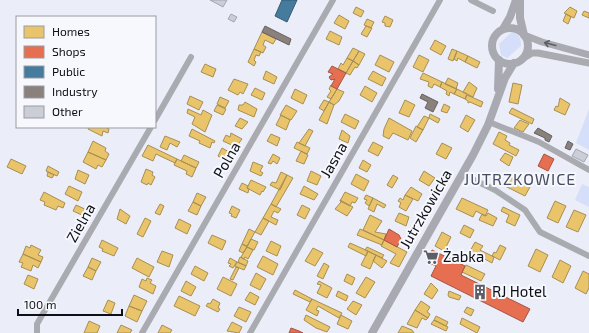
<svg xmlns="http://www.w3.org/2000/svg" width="589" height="333" font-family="'Exo 2',sans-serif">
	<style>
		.green { fill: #d6dffa }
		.homes { fill: #e9c46a; stroke: #a78e51 }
		.shops { fill: #e76f51; stroke: #a65240 }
		.public { fill: #457b9d; stroke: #345b75 }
		.industry { fill: #8a817c; stroke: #655f5e }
		.building { fill: #cbced6; stroke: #a4a6af }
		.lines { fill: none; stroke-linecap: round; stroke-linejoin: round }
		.minor { stroke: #aaabb1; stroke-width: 6 }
		.tertiary { stroke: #aaabb1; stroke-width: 7 }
		.secondary { stroke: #a9aab1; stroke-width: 8 }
		.oneway { stroke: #5c5e64 }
		.labels { text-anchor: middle; stroke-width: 4; stroke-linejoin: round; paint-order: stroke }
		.street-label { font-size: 15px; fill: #0e1018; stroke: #f7f8fd }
		.poi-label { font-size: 15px; fill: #0e1018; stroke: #f7f8fd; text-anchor: start }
		.neighbourhood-label { font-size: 16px; letter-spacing: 1px; fill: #484e62; stroke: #f7f8fd }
	</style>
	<rect width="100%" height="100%" fill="#ebeef8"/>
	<path class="green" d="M512,32C520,34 521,39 521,46L507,58L501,55L499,44Z
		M589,109V150L576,143Z
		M582,184L589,187V207L575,200Z"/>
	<path class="homes" d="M356,7L364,11L361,17L353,13Z
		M570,7L577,11L574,18L564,13Z
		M584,11L589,13V18L582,15Z
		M566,14L571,17L568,24L563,21Z
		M339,15L349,21L345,29L334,23Z
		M385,16L393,20L390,27L385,26V23L382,22Z
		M367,19L374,22L371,28L364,25Z
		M366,26L372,28L367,37L361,34Z
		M330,31L342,37L339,45L326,39Z
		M262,32L276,39L273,44L265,40L263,45L266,47L263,53L254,49Z
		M435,40L446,46L441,55L430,49Z
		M353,48L359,51L353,61L347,58Z
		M254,49L261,52L259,56L256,55L254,60L256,62L254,66L248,62Z
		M452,49L457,51L453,61L448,59Z
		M359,51L365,54L359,65L353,61Z
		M457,51L468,56L465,62L458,58L457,61L454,59Z
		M380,55L394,62L389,72L375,65Z
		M419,55L429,60L423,72L413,67Z
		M468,56L480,62L477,68L465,62Z
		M347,58L353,61L346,73L338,69L341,63L343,65Z
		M353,61L359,65L357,68L355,67L350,75L346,73Z
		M205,64L216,69L213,77L201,72Z
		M266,71L277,77L274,84L263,79Z
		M373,71L386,78L382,86L368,79Z
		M423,73L442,82L440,87L434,84L432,88L428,86L429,82L420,79Z
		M448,78L458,83L456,89L445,84Z
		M234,79L248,84L243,94L240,92L238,95L228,90Z
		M442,82L457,89L454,94L450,92L449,96L446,94L447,91L440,87Z
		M469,82L477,88L473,97L463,92Z
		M513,83L522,85L518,104L509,102Z
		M331,85L337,89L331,99L327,97L331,91L329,89Z
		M365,86L377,93L372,102L360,95Z
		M255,88L265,93L262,100L251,95Z
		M295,89L307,95L303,104L291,98Z
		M337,89L344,92L339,101L334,105L329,102Z
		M457,89L467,94L465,99L454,94Z
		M467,95L483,102L481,107L470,102L468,103V101L465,99Z
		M190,96L203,102L199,110L187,104Z
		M220,97L229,101L225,108L217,104Z
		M560,98L570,104L565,115L554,110L556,106L558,107Z
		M324,100L329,102L324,111L319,108Z
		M405,100L415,105L409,117L399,113Z
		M245,102L257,109L254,117L238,110L239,105H243Z
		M329,102L334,105L327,124L319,120Z
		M444,104L450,107L447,113L441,111Z
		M217,105L226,109L223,115L214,111Z
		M286,105L297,111L291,120L280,115Z
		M512,108L534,119L532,124L509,113Z
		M188,109L201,115L203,110L212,115L205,132L192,124L195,117L187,113Z
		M345,114L359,121L355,129L341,122Z
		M430,114L440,119L438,123L429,118Z
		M281,115L290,120L286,130L276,125Z
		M466,115L475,120L468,132L460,127Z
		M424,116L429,118L423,130L417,127Z
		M240,118L248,122L242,129L235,126Z
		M389,118L412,131L408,140L393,133L389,139L383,136L384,129Z
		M520,120L529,124L523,132L514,128Z
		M416,126L423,130L416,142L410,138Z
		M89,127H105L109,129L108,133L103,131L102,136L88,129Z
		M192,129L215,141L214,143L212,142L210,148L199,143L200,141L189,136Z
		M309,129L313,131L305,146L299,143Z
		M342,130L350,136L348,143L339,139Z
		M499,132L507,136L505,140L510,143L509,145L519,150L516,156L493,144Z
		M231,133L242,139L236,147L223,141L226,135L230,137Z
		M271,134L280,138L277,146L267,141Z
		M165,136L180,142L177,147L170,143L167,150L160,147Z
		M93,141L106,148L105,151L109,154L106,160L88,152Z
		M297,142L310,148L307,154L294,148Z
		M373,142L383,147L378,156L368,151Z
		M442,143L452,148L446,159L436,154Z
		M148,145L177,159L175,163L156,154L153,161L142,156Z
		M222,148L231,153L228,161L218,156Z
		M301,151L308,155L304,164L296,161Z
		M88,152L106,160L102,167L98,165L96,169L83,162Z
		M505,153L513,157L509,166L500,160Z
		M273,154L280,158L277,164L273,161L271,164L268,163Z
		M184,155L199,162L196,168L181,161Z
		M11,159L26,166L22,174L7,167Z
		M177,159L196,168L192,177L186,174L187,171L174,165Z
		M363,160L371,165L367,172L359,168Z
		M253,162L263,166L260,171L263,173L261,176L250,171Z
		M48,166L59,172L57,176L46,171Z
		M146,169L153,172L152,175L155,177L151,185L148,183L147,185L141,182Z
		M78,170L89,175L85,184L75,179Z
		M311,171L321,176L317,185L307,181Z
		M424,171L435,178L429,186L419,180Z
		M48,172L54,175L52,178L47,176Z
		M281,172L287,175L280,190L270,185L272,182L276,183Z
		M356,174L369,181L364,191L351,184Z
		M287,175L293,178L276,207L271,204Z
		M393,175L398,178L392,188L387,185Z
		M508,176L530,187L525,196L503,185Z
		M251,180L266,187L263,192L262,191L260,195L247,188Z
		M242,183L248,186L247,188L249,189L248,193L239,189Z
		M69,186L82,192L78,201L65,194Z
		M304,186L318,194L314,200L300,194Z
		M411,187L422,194L418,201L405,195Z
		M44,192L65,203L63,208L58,206L56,210L44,205L45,202L40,200Z
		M345,192L358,198L355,203L352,202L350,206L340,201Z
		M197,193L206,197L201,206L193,202Z
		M366,195L373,198L369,206L365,203L367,200L364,199Z
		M405,195L413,199L406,211L399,207L401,203L398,201L400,198L403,200Z
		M373,198L386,205L384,208L377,204L374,212L368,209Z
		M462,198L488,210L485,216L476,211L473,217L456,209Z
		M340,200L353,207L347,216L335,209L341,202Z
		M555,201L566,206L558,223L547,218Z
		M193,202L201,206L197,215L188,211Z
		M160,204L164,206L160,215L155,213Z
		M271,204L281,209L278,213L274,211L271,217L278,220L276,225L263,218Z
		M76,205L87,210L84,216L73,211Z
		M302,205L310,209L305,219L297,215Z
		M232,206L240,210L236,218L231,216L232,214L229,213Z
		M503,207L520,215L515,226L506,222L509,215L501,211Z
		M120,209L130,216L126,224L117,219Z
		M574,210L586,215L578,232L566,227Z
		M399,213L409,217L406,226L395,221Z
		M488,213L497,218L493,226L479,220L482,214L486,216Z
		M370,215L382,221L375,232L386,234L384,240L363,230Z
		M145,218L151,221L143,237L137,234Z
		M263,218L269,221L261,235L255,232Z
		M179,219L191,225L187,234L175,228Z
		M464,225L474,230L470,238L460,233Z
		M249,229L255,232L247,246L242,244Z
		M360,229L384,240L382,245L357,235Z
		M442,232L451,237L444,251L435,246Z
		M212,235L226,241L222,250L208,243Z
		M251,239L258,242L254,250L247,247Z
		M102,240L118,248L114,256L102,251L103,249L99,247Z
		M384,240L407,252L399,267L390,263L396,254L381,246Z
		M271,241L281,246L277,256L266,251Z
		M475,242L483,246L480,250L494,257L492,263L470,251Z
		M350,243L368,251L366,256L348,247Z
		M242,244L247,247L243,253L239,251Z
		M31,245L41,250L38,255L43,257L41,262L23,254L26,246L30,248Z
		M500,245L506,248L500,260L492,256L494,252L496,253Z
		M247,247L253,250L248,259L245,257L244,259L241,257Z
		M367,247L384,255L382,258L365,250Z
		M313,248L323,253L315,266L305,261Z
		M536,249L548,255L540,272L528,266Z
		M162,251L173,255L169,267L157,262Z
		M368,251L376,255L370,269L361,265Z
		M23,254L41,262L38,268L33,265L31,271L21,267L23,263L19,262Z
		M376,255L387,261L382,268L373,261Z
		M263,256L278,264L273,275L257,267Z
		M240,257L248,261L246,266L238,262Z
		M92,258L101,262L96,271L88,267Z
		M137,258L154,267L149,277L132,268Z
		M230,258L237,262L233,268L229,266L231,264L228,263Z
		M560,260L571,266L563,283L552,277Z
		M237,262L246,266L244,270L235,266Z
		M324,263L329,266L323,279L317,276Z
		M466,265L485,274L481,281L462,272Z
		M195,266L208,273L204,281L191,274Z
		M88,267L96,271L92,280L83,276Z
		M236,267L239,268L233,280L230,279Z
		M583,271L589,274V288L586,294L575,288Z
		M256,273L266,279L260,290L250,285Z
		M347,274L355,278L352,285L344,281Z
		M28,275L38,279L34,289L24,284Z
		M223,277L237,284L231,296L217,289Z
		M366,277L375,282L365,298L356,293Z
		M147,278L152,280L150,283L156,286L153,294L139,287L142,279L146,281Z
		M186,281L196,287L191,296L181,291Z
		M319,281L332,288L327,298L317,293L321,285L317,284Z
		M431,283L438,290L432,299L424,294Z
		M295,290L312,299L310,302L293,294Z
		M338,291L348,296L346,301L336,296Z
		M449,291L461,296L459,300L449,297L448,295Z
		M250,292L259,297L255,305L245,300Z
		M134,295L147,301L142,311L129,306Z
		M179,296L200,306L195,316L174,306Z
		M213,299L220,303L218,308L220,309L218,312L206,306L208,303L210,304Z
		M312,299L342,313L339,318L318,306L316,310L319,311L317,316L306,310Z
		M108,300L115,303L111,314L103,311Z
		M353,301L362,305L356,315L347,309Z
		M421,301L430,307L427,312L430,314L428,318L415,310Z
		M129,306L142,311L137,322L125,316Z
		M239,307L251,312L246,322L234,316Z
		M467,307L474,310L471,316L464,312Z
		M415,310L428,318L426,320L422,318L417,328L407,324Z
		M306,315L330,327L327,332L316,328L304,320Z
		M341,315L352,321L348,329L337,324Z
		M436,316L448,322L446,326L434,320Z
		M462,318L480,327L477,333L460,324Z
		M434,320L448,327L446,331L431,324Z
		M89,321L100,326L97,333H84Z
		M232,322L242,327L239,333L227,331Z
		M121,325L132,330L130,333H117Z
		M162,325L172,330L170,333H158Z
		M402,326L412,330L414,333H398Z"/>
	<path class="shops" d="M332,66L346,73L337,89L331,86L335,79L331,80L329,77L333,74L328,72Z
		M544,154L554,159L548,171L538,166Z
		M389,229L399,235L401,239L397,247L384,240Z
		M432,250L465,266L461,275L530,309L523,322L431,276L436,266L427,262Z
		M291,328L299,331L303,333H289Z"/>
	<path class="public" d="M282,0H297L287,22L275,16Z"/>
	<path class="industry" d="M265,26L291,39L289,45L262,32Z
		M422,94L438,102L433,112L425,108L428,102L420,98Z
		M538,128L552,136L549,142L545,140V138L534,133Z
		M568,141L573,144L570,150L565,148Z"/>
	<path class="building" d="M210,0H227L223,7Z
		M231,14L237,17L234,22L228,19Z
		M576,149L588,155L584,162L572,156Z"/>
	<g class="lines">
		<path class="minor" d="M471,0L493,11
			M155,120L191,57
			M489,122L539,142L589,170
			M462,174L495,190L525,210L540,232L589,256
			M37,333V324L151,127
			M142,333L333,0
			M250,333L440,0"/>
		<path class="tertiary" d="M524,35L542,42L589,55
			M522,59L532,53H538L589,63"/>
		<path class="secondary" d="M520,0V18L524,35
			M492 46a18 18 0 1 1 36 0a18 18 0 1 1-36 0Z
			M503,29L510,17L516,0
			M498,89L499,60
			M372,333L473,155L488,125L505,78L514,63"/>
	</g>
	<defs><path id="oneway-shaft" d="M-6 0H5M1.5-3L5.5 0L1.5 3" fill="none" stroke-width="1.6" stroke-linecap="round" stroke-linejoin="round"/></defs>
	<use class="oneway" href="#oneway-shaft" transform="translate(550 44) rotate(-166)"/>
	<defs>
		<g id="supermarket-bare" transform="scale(1.2)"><path d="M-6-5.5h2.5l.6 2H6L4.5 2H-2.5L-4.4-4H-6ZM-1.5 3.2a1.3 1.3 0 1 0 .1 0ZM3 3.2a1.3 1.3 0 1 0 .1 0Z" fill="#5b5e66" stroke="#f7f8fd" stroke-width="2.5" paint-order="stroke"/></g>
		<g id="building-bare" transform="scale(1.2)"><path d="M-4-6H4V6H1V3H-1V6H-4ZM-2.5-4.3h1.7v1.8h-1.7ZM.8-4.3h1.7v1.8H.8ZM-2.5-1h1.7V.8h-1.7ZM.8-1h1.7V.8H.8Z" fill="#5b5e66" stroke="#f7f8fd" stroke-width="2.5" paint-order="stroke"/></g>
	</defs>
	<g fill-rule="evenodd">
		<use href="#supermarket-bare" x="431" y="257"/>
		<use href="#building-bare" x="480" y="292"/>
	</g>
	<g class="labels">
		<g class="street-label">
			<text transform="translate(227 160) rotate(-60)" y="5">Polna</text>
			<text transform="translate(334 160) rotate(-60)" y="5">Jasna</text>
			<text transform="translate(426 209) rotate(-60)" y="5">Jutrzkowicka</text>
			<text transform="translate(81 223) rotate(-60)" y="5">Zielna</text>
		</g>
		<g class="poi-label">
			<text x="443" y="262">Żabka</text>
			<text x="492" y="297">RJ Hotel</text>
		</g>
		<g class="neighbourhood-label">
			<text x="520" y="185">JUTRZKOWICE</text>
		</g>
	</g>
	<rect x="16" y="16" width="140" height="112" fill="#f7f8fd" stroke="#9a9ba1"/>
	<rect x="24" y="26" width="20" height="12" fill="#e9c46a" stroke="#9a9ba1"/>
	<text x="52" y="36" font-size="12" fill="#0e1018">Homes</text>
	<rect x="24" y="46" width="20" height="12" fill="#e76f51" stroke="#9a9ba1"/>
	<text x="52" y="56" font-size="12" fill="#0e1018">Shops</text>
	<rect x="24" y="66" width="20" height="12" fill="#457b9d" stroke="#9a9ba1"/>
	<text x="52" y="76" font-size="12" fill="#0e1018">Public</text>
	<rect x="24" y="86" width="20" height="12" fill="#8a817c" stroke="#9a9ba1"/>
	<text x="52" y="96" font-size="12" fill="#0e1018">Industry</text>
	<rect x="24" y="106" width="20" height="12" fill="#cbced6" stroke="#9a9ba1"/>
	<text x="52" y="116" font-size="12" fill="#0e1018">Other</text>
	<path d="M18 309v6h104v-6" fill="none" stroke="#0e1018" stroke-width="2"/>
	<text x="24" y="309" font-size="12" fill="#0e1018" stroke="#f7f8fd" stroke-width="3" paint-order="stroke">100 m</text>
</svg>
